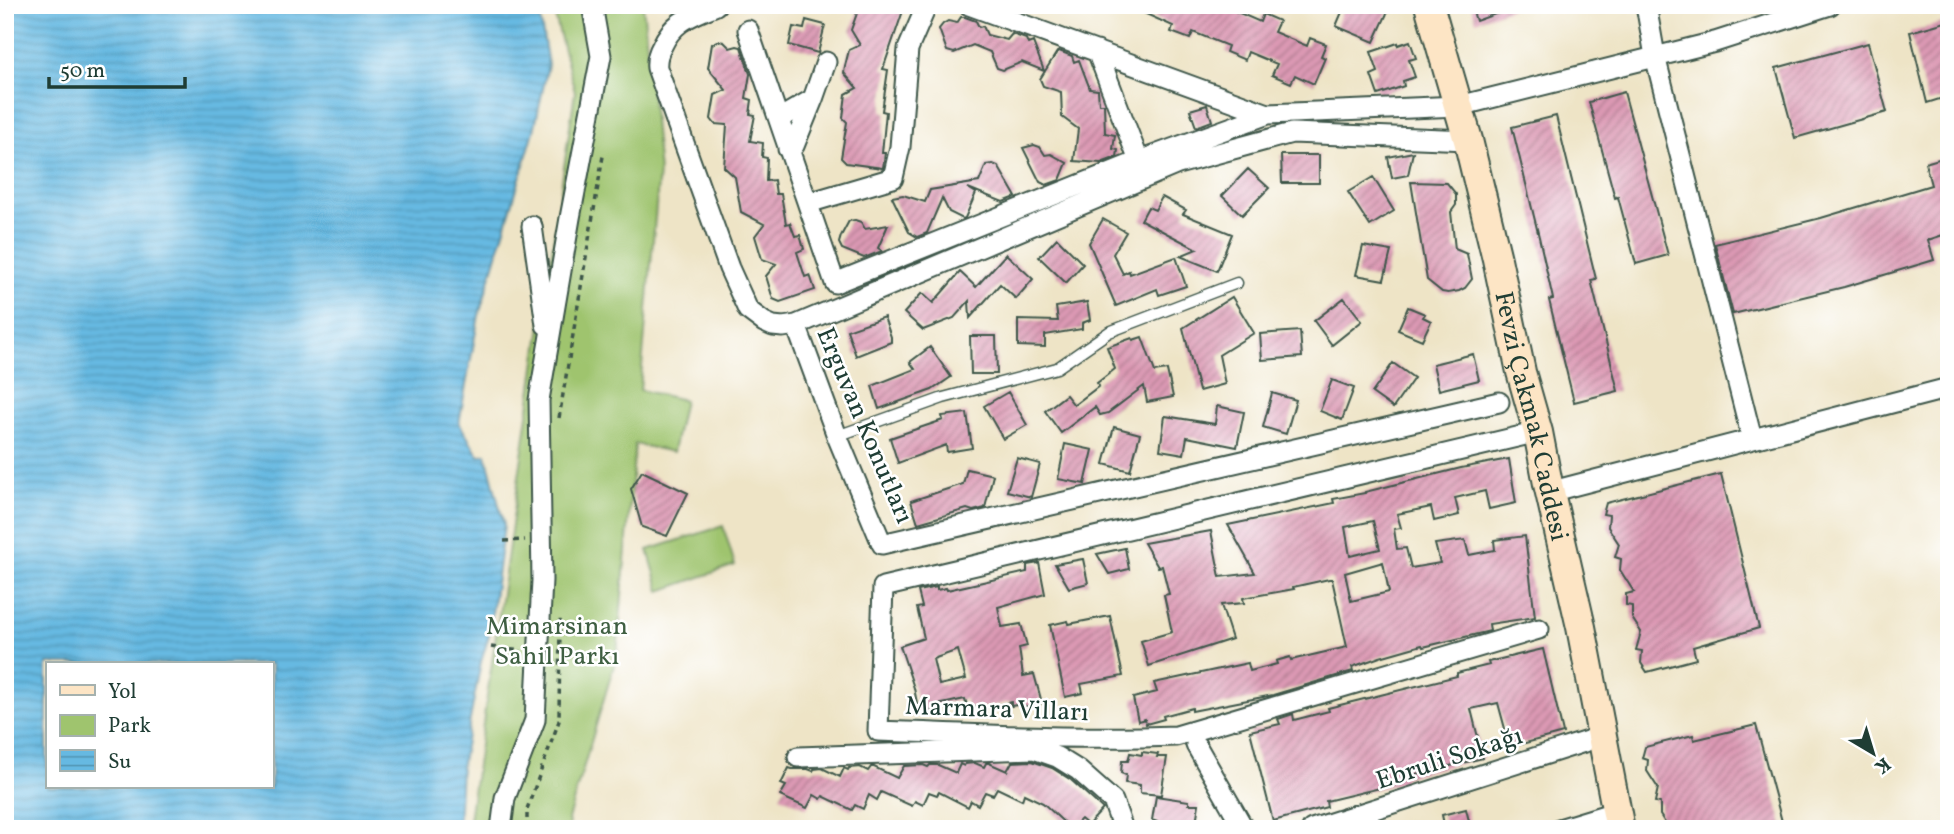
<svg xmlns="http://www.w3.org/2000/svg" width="1954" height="834" font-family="Vollkorn,serif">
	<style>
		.green { fill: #9fc46e; stroke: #5f8051; stroke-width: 2 }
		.water { fill: url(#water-rules); stroke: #427b8b; stroke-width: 2; fill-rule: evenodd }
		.building { fill: url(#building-hatch); fill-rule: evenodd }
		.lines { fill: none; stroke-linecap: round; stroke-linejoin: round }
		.lane-casing { stroke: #3e564a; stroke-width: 13 }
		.street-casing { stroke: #3e564a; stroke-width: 23 }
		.secondary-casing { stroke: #3e564a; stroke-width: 32 }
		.path { stroke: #3e564a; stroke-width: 3.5; stroke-dasharray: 5 5; stroke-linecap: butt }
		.lane { stroke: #fff; stroke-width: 10 }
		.street { stroke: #fff; stroke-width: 19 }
		.secondary { stroke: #fde5c5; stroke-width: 28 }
		.labels { text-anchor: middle; stroke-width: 5; stroke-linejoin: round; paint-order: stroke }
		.street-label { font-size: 26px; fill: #1f3d34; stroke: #fff }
		.park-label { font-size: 26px; fill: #3f5f42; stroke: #fff }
	</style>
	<defs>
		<pattern id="water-rules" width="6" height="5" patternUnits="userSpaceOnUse" patternTransform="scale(1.75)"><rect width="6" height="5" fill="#66b9e2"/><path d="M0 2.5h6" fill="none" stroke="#5398b8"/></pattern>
		<pattern id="building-hatch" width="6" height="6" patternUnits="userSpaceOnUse" patternTransform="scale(1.75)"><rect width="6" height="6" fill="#dc99b4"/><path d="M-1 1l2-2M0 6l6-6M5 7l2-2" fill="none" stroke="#b27e93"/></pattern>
	</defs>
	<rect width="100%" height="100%" fill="#fff"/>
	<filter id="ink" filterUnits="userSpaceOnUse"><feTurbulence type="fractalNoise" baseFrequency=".0143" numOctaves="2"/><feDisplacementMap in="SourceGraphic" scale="14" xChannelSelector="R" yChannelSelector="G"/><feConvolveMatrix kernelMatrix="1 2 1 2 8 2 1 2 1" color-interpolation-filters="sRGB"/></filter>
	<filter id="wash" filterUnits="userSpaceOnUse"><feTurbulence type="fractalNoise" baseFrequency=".00686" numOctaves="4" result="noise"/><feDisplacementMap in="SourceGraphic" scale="28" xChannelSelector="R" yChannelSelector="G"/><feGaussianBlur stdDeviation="1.57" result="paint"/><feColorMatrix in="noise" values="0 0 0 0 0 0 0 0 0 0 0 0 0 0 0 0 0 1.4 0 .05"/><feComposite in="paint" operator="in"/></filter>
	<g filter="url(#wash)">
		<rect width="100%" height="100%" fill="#eee4c6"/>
		<path class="green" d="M552,5H643L659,172L640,390L684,400L673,452L635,444L617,655L568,819L570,829H471L469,820L575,92Z
			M723,526L735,565L660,591L648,550Z"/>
		<path class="water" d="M5,5H538L548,65L534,131L479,315L459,423L479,456L486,454L504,525L489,635L481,662L461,767L458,829H5ZM47,664H271V787H47Z"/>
		<g id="blocks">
			<path class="building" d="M860,5H905L883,69L888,70L882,111L886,112L882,153H885L883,168L846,163L841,158L847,122L843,118L846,94L857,88L844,73L845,66L849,50L860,45L851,30Z
				M1126,5H1221L1260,22L1263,14L1279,21L1274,32L1307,46L1310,38L1326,44L1321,56L1325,58L1314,84L1295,75L1291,83L1272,75L1277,64L1248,52L1245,60L1226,52L1228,46L1193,32L1190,39L1171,32L1173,26Z
				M1345,5H1380L1389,9L1374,42L1336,26Z
				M1471,5H1515V7L1476,21Z
				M965,17L976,21L979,27L983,26L987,35L1007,40L1012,34L1026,39L1028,44L1033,42L1044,71L1022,62L1003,70L997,68L990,52L973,45L954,53L947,51L939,29L943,24L948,21L957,23L961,17Z
				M806,20L825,25L818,53L789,45L793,27L804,29Z
				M1949,21V96L1927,103L1910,32Z
				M718,41L724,42L730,48L737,46L741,47L750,74L746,98L752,100L750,114L755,115L750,141L763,143L762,157L767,158L766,181L774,180L776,194H781L786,224L790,223L795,236L800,235L804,249L797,252L805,277L810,275L815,290L780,302L773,299L766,276L776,264L762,259L755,236L764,224L741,212L735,177L724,167L727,125L715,124L711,119L715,95L726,90L708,68L712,44Z
				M1410,41L1416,58L1409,60L1415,77L1403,81L1404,86L1378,95L1371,75L1378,72L1371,52L1398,43V45Z
				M1868,43L1887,112L1795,138L1776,68Z
				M1059,51L1072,56L1074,62L1079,60L1090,89L1098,90L1099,104H1104L1105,133L1115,135L1113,149L1118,150L1117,157L1101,163L1074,161L1078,129L1062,117L1061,92L1043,86L1040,79L1057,52Z
				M1624,92L1668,255L1636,264L1618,197L1615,198L1589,102Z
				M1207,105L1212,121L1196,127L1190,110Z
				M1556,116L1596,279L1591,280L1618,391L1574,402L1549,300L1553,299L1539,237L1512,127Z
				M1034,145L1040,147L1045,155L1051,154L1067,163L1060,180L1046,185L1040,182L1023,148Z
				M1413,152L1408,175L1392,178L1388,157Z
				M1281,155H1319V183H1282Z
				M1949,156V233L1928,240L1934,260L1844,287L1733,314L1715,244L1821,218L1931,185L1925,163Z
				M993,164L998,166L1016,197L1003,202L968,188L976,193L965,218L963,219L949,212L942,198L927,233L917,237L909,232L892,197L903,195L925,202L930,190L979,182L986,165Z
				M1248,169L1269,188L1242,215L1222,196Z
				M1373,177L1394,211L1370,226L1348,192Z
				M1411,182L1447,183L1456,194V205L1451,212L1455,249L1467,254L1472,279L1465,288L1459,291L1448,293L1442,292L1427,280Z
				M1162,197L1186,210L1183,214L1232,234L1217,271L1180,256L1197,249L1141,220L1148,207L1155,210Z
				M1103,219L1126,232L1113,254L1123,274L1129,271L1130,274L1176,257L1186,286L1159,295L1157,289L1116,306L1089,243Z
				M855,220L861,222L865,229L888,225L878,248L882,251L864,258L842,249L839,243L841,236L849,221Z
				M1057,238L1083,264L1066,283L1039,257Z
				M1363,246L1391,251L1384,280L1356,275Z
				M1006,254L1033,279L1016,299L1000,284L970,318L969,301L954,318L923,330L904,313L922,293L933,303L960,272L976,287Z
				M1232,297L1254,333L1219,355L1225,384L1199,391L1183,328Z
				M1344,298L1362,321L1332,345L1314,321Z
				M1087,302L1090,320L1082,323V329L1045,335V347L1018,346V320L1058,321L1056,307Z
				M1408,307L1425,314L1423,317L1431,321L1422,340L1398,330Z
				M884,317L891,337V342L856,356L847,330Z
				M1300,331L1302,357L1262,360L1260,334Z
				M970,336H996L997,374H971Z
				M1142,337L1155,372L1167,370L1173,397L1147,402L1144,386L1108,413L1100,415L1095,407L1061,433L1045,411L1066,395L1074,405L1099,386L1097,383L1115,369L1107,347L1132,338L1133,340Z
				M930,347L951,377L932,390L879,409L872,386L915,369L910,362Z
				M1473,354L1479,380L1439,390L1433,364Z
				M1393,363L1414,378L1393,408L1372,393Z
				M1332,380L1354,388L1342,420L1320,411Z
				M1008,392L1027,425L1003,439L984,406Z
				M1272,393L1296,400L1286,434L1263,427Z
				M1217,406L1244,412L1237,447L1187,437L1184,454L1160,450L1165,416L1215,424Z
				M967,413L972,448L947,452L946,445L898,463L890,438L943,420L942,416Z
				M1114,427L1140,434L1130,471L1104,464Z
				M1065,444L1093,450L1085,484L1058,479Z
				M1017,458L1040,464L1031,497L1007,491Z
				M1509,459L1516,503L1489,509L1485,491L1455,498L1459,515L1434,521L1431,507L1397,514L1401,528L1394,529L1397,549L1406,548L1411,568L1440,563L1435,544L1465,540L1469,555L1495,550L1494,540L1525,536L1535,617L1489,624L1490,631L1423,647L1422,645L1380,657L1352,667L1353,671L1273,695L1192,711V708L1163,716L1164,719L1146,724L1145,719L1138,721L1133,698L1157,692L1154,683L1248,663L1250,671L1277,664L1276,661L1290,657L1291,660L1347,647L1332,579H1329L1293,587L1294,589L1243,598L1244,603L1221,605L1232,639L1149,666L1141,641L1172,632L1164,595L1169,594L1162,566L1158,567L1144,543L1211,531L1220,577L1255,573L1228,525L1334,503L1333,499L1365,493V492L1461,468ZM1373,521L1380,549L1350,556L1345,527ZM1383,562L1389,592L1351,601L1345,573Z
				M967,469L993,475L985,508L973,511L967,509L918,523L911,501L963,484Z
				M642,471L688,493L667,536L642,527L631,489Z
				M1721,474L1759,628L1693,647L1696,659L1647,672L1641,663L1642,651L1636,650L1641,632L1632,618V606L1626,605V594L1634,592L1620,570L1621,559L1615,557L1619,544L1608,527L1609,515L1603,514L1606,503Z
				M1125,548L1129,569L1109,574L1097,554Z
				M1083,559L1088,583L1069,588L1055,564Z
				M1039,563L1045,594L998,607L1002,627L1021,624L1027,646L1019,648L1023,676L1034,674L1042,703L1024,707L1023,704L1011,706V702L979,709L978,706L968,708L965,699L933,706L934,710L919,713L914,688L900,646L924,638L917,608L922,607L918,591L937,587V590L946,588L947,590L1027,572V565ZM958,650L966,679L939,685L933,659Z
				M1110,616L1123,676L1081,684L1083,693L1065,697L1050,625L1068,621L1069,624Z
				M1543,649L1563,733L1510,747L1498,703L1471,709L1483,758L1404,777L1405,782L1326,801L1327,807L1273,821L1250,731L1280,724L1278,719L1293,714L1294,720L1329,711L1328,708L1457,676V673L1489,665L1488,662Z
				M1756,725L1784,829H1669L1660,815V803L1655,802L1658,788L1647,771L1648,760L1642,758L1645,747L1693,735L1694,740Z
				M1142,752L1158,754L1157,757H1167L1161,795L1140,793V785L1125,783L1126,775L1121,773L1122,761H1128L1130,753L1142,755Z
				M1032,761L1052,768L1071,780L1103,809L1088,825L1081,819L1071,829L1043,803L1024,794L1022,800L997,788L993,795L985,792L978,805L971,801L968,807L939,792L937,795L929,792L923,805L915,801L912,806L881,792L877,800L869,795L863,809L855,805L852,810L823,796L821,799L814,795L807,808L780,796L786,786L781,784L789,768L792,769H808L813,771L814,769L822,768L840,777L844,768L848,770L849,768L860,767L868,771L871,767H874L897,778L904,766L923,765L928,767L930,765H938L956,773L960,764L964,766L965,764L975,763L984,767L986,763H989L1007,771L1012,762Z
				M1156,796L1189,801V804H1199L1195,829H1156L1157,822L1152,820Z
				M1466,809L1471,829H1445L1442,815Z"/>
		</g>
	</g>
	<g filter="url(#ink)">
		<use href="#blocks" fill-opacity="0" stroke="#3e564a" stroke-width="2"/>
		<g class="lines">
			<g class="lane-casing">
				<path id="lane" d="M837,436L943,398L1057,368L1109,332L1237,283"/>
			</g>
			<g class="street-casing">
				<path id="street" d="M716,5C692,16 674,20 662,46C658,53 656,59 657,68L729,268L748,310L764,322L773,326L783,327L796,325L1178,164L1292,133L1468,140
					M969,5L1268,114L1459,106L1715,42L1830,5
					M1646,5L1655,56L1752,439
					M748,30L835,283L1139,161L1268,114
					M1097,51L1139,161
					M779,119L813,99L826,62
					M788,149L794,146L813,99
					M808,203L893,178L900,147L908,49L927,5
					M532,226L546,325
					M796,325L837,436L882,544L1499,402
					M1538,432L883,587L878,731C977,734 1077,740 1176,736L1539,629
					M1549,492L1949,388
					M1196,745L1244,829
					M798,757L1034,749L1057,757L1078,770L1113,801L1123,829
					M501,829L505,798L535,720L542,580L539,400L570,218L601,56L592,5
					M1312,829L1603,736
					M1559,829L1618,811"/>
			</g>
			<g class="secondary-casing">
				<g id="secondary">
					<path id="s1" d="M1429,5L1468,140L1497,259L1521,372L1538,432L1548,484L1581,627L1620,829"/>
				</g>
			</g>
			<path class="path" d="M612,10L658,5
				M559,418L603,156
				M504,541L525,540
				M491,647L521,651
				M527,829V809L559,721L560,618"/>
			<use href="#lane" class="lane"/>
			<use href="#street" class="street"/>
			<use href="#secondary" class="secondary"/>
		</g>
	</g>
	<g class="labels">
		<g class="street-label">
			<text dy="9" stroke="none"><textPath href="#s1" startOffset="424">Fevzi Çakmak Caddesi</textPath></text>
			<text transform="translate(866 425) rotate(67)" y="9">Erguvan Konutları</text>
			<text transform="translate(997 708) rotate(2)" y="9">Marmara Vilları</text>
			<text transform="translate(1449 757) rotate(-18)" y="9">Ebruli Sokağı</text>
		</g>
		<g class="park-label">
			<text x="557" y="634">Mimarsinan<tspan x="557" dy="30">Sahil Parkı</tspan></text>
		</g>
	</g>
	<rect width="1954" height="834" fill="none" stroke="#fff" stroke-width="28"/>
	<rect x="46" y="662" width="228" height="126" fill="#ffffff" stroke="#a5b1ae" stroke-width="2"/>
	<rect x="60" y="685" width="35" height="10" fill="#fde5c5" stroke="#a5b1ae" stroke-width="2"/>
	<text x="108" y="698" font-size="21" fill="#1f3d34">Yol</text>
	<rect x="60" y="715" width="35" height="21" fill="#9fc46e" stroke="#a5b1ae" stroke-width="2"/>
	<text x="108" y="732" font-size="21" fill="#1f3d34">Park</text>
	<rect x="60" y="750" width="35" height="21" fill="url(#water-rules)" stroke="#a5b1ae" stroke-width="2"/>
	<text x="108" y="768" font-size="21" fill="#1f3d34">Su</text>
	<g transform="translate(1873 753) rotate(142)" stroke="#ffffff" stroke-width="5" paint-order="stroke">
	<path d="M0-5L12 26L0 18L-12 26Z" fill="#1f3d34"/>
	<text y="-10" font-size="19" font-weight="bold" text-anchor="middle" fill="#1f3d34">K</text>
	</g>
	<path d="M49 77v10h136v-10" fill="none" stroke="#1f3d34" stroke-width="3.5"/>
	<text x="60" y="77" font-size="21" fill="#1f3d34" stroke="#ffffff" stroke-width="5" paint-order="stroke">50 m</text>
</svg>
